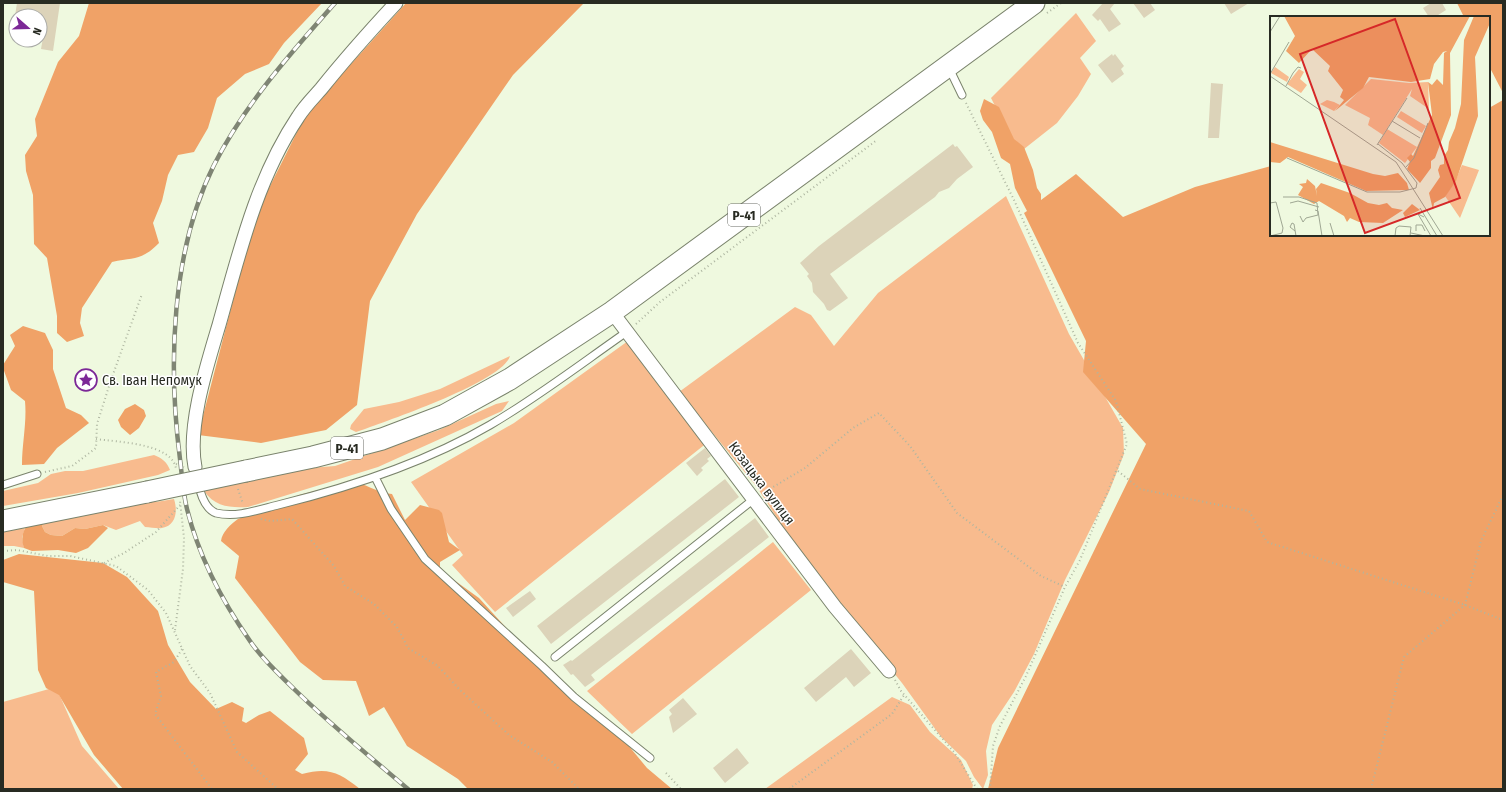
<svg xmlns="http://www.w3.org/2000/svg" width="1506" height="792" font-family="'Fira Sans Condensed',sans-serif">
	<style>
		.green { fill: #f8bb8e }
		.forest { fill: #f0a267 }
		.building { fill: #dcd3b9 }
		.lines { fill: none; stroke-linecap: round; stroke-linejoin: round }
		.service-casing { stroke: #7a836c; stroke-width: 9 }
		.minor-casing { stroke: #7a836c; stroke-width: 15 }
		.primary-casing { stroke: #7a836c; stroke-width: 23 }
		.path { stroke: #aeb6a1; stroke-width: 2; stroke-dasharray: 1 3; stroke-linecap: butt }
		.service { stroke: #fff; stroke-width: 7 }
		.minor { stroke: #fff; stroke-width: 13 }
		.primary { stroke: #fff; stroke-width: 21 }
		.rail-casing { stroke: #7f8574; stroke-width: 4.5 }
		.rail { stroke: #fff; stroke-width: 3; stroke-dasharray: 9; stroke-linecap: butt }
		.primary-bridge-casing { stroke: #7a836c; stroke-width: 23; stroke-linecap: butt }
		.primary-bridge { stroke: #fff; stroke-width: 21 }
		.labels { text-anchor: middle; stroke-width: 3; stroke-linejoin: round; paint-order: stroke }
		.shield { fill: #fff; stroke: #686b64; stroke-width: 1 }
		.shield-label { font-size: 13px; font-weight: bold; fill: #282b22 }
		.poi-label { font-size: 14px; fill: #282b22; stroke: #fff; text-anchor: start }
		.street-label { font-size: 14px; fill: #282b22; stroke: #fff }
		.inset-road { fill: none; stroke: #9fa793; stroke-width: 1 }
		.view { fill: #d62828; fill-opacity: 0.15; stroke: #d62828; stroke-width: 2 }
		.inset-edge { fill: none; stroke: #282b22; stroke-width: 2 }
	</style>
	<rect width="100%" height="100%" fill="#eff9df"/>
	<path class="green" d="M1076,13L1096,41L1080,58L1091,74L1078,96L1057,123L1019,153L991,98Z
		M1006,196L1069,334L1123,428L1124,454L1109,492L1065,580L1034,654L1014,692L992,725L986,751L988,775L983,789L974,777L966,761L941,737L902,683L807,565L757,487L679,392L795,307L811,315L834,346L878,293Z
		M628,341L708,442L495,612L452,565L463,555L411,482L514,423Z
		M510,356C503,381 392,419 365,429L356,432L350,429L351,425L364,409L399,402L440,389Z
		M509,401L502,411L378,467L248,507C231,508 215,507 204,491L310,468L335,466L439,430L496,404Z
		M154,455C162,458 167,462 170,470L158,475L78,493L3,506V491L38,483L51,474L65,471H83Z
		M174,499C178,511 176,526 162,528C157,529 151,527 145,527L140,521L116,530L103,525L85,529L75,528L62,536L51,535L45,532L42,526L44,523L153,500L156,502Z
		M25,528L22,537L24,548L14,546H3V532Z
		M773,542L811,590L632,734L587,691Z
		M56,687L82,746L119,789H3V702Z
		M892,697L910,705L930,732L961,760L973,785L972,789H765Z"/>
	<path class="forest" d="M89,3H322L284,43L269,64L245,74L217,98L208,128L194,152L178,155L168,175L162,201L153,223L159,243C141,261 135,257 112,262L82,308L80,323L84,336L67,342L57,333V316L47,258L34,244L33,195L26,171L25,155L37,136L35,119L58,62L79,36Z
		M406,3H584L513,75L417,214L370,301L357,405L326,430L261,443L198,435L255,216L306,114Z
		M1457,3H1503V93L1489,66V17H1464Z
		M984,99L999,107L1014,139L1024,147L1033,170L1037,188L1041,194V200L1076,174L1123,217L1195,187L1271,166V235H1489V108L1503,100V789H988L998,748L1146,444L1083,372L1086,341L1024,213L1027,211L1015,188L1010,164L1001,158L992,132L983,120L980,111Z
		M23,326L45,333L53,350V369L66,408L81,415L89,423L57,448L44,464L22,465C22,443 27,423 25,401L11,390L3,368V365L15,346L10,335Z
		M135,404L144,410L146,416L139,428L130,435L121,427L118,420L125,409Z
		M350,482C365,482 376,493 392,494L405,520L420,505L439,510L442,513L449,542L460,550L440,562V567L447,575L479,598L574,702L628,745L647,768L672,789H468L458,779L407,746L384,707L369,716L356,681L323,680L300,662L235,578L239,556L221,541C222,532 231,524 238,519L299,495Z
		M44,523L42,526L45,532L51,535L62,536L75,528L85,529L103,525L108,528L88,548L76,553L58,550L32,551L24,548C21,538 22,532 28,524Z
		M19,554L103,563L127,577L158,611L168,645L190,682L216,709L232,702L244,708L242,721L246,723L259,715L270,711L304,738L308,754L295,770L302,774C328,767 339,772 360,789H123L94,755L59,695L46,688L38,670L34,591L3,582V560Z"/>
	<path class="building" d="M17,3H60L53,51L41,49L45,26L40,25V16H15Z
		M1103,3H1115L1110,9L1121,24L1109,32L1100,19L1098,21L1092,15Z
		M1133,3H1150L1155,10L1144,18Z
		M1224,3H1249L1231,14Z
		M1431,3H1442L1446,10L1435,17H1429L1423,8Z
		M1112,54L1113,56L1115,54L1124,66L1121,69L1124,74L1112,83L1098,65Z
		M1211,83L1223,84L1219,138H1208Z
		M953,144L955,147L957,146L973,167L957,179L949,188L939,192L935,197L830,274L848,298L830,311L827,310L824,304L813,292L812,283L807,276L809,274L800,263L819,246Z
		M705,448L711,456L707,459L709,461L701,468L703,470L697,476L686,463Z
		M725,479L739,497L551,644L537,626Z
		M755,518L769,537L591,675L595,680L585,687L573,674L571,675L563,665L571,660L572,661Z
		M530,591L536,599L513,617L506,608Z
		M851,649L871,673L854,687L846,677L816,702L804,688Z
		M683,698L697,714L673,733L669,717L672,714L669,710Z
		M737,748L749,763L725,783L713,768Z"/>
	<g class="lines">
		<g class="service-casing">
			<path id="service" d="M949,68L962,95
				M375,477L391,509L425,559L542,666L574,697L650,758
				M198,482C200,492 205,509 216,513C236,518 258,510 278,505C351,487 425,463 490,425C538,397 582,363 628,331
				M3,485L37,474
				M555,657L754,499"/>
		</g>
		<g class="minor-casing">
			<path id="minor" d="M612,312L835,607L889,671
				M195,467C187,427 207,365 219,325C239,254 256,180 298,117C304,107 313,98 321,89C345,59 370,31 396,3"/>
		</g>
		<g class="primary-casing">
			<path id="primary" d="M246,471L313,457L382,439L445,415L510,379L612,312L1034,3
				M3,521L147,492"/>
		</g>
		<path class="path" d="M1047,13L1061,3
			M966,103L1014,200L1078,343L1116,401L1127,444L1080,560L1065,587L1026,676L1000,726L993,746L990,789
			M636,324L660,302L877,140
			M96,439C116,442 173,443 176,469
			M176,464L184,467
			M1118,471L1140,489L1249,511L1267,542L1465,605L1503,620
			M45,472L72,466L96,448L97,424L111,380L142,294
			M238,489L243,504
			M763,493L805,468L853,428L879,413L910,446L957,513L1041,576L1065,587
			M261,519L270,521L292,519L334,566L345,586L374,604L397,627L408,648L438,666L460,690L509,735L552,762L579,789
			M3,551L17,550L48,556H70L116,566L148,590L166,613L190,666L210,693L237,752L278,789
			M104,563L124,553L156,532L180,505
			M175,630L183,569L184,538L180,501
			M182,649L174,662L156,672L161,696L155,714L212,789
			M895,680L901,691L954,752L977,789
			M666,773L681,789
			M789,789L892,714L904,695
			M1371,789L1404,657L1465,605L1481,541L1503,495"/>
		<use href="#service" class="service"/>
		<use href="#minor" class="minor"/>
		<use href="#primary" class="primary"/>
		<g class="rail-casing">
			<path id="rail" d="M335,3C290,54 245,104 214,165C171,251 168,366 180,459C182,475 183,493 187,509C199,557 222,601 250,641C262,659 279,674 294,689C330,724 369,756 408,789"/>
		</g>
		<use href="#rail" class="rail"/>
		<g class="primary-bridge-casing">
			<path id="primary-bridge" d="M147,492L246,471"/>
		</g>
		<use href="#primary-bridge" class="primary-bridge"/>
	</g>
	<defs>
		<g id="sight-ring" transform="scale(1.15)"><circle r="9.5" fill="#fff" stroke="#7c2897" stroke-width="1.5"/><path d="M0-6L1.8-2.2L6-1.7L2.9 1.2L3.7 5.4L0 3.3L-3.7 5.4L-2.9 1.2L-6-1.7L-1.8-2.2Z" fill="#7c2897"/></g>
	</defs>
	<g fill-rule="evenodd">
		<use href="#sight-ring" x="86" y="380"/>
	</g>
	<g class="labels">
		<g class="shield">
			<rect x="728" y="204" width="32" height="22" rx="3"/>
			<rect x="331" y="437" width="32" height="22" rx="3"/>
		</g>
		<g class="shield-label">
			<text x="744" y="220">Р-41</text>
			<text x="347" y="453">Р-41</text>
		</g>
		<g class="poi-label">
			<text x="102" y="385">Св. Іван Непомук</text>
		</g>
		<g class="street-label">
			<text transform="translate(762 483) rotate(53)" y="5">Козацька вулиця</text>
		</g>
	</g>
	<g transform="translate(1270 16)">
		<rect width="220" height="220" fill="#eff9df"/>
		<path d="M5,51L19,61L17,66L1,57ZM29,53L34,56L30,63L37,69L31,77L17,68ZM101,63L139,67L158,66L159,93L140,80L142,73L113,119L98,109L100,102L75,89ZM57,84L64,86L70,89L64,95L50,88ZM131,95L156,110L152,117L127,101ZM117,113L147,131L135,147L109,127ZM192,149L209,154L190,202L175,180L185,166Z" fill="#f8bb8e"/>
		<path d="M14,0H200L180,37L181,99L165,142L161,145V152L150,167L137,153L140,146L137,142L141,138L143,140L162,99L158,66L162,69L167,63L173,69L174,37L177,35L173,36L164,48L160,63L141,66L99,61L93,72L65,95L74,84L70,81L73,74L58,55L60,50L42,33L29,47L16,35L25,20ZM204,0H220V7L205,41L208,100L186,165L175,181L164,187L163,194L159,177L170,161L168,154L170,149L174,148V140L178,134L179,126L185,112L191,88L194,24ZM0,126L103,158L115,160L128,157L137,167L139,174L96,175L18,141L10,147L0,146ZM37,163L45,170L47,180L46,173L51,167L80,177L98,187L109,189L117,187L122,192L133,194L113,207L89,206L80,202L77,206L74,200L49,185L44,188L28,179L33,171L29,168L36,167ZM142,188L150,194L135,201L133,197Z" fill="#f0a267"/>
		<path class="inset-road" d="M0,16L10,0M0,58L19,26M0,60L126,146L173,220M16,70L23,57L28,51L31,52M122,105L150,122M107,129L137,82M17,142L97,176H130L146,172L147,167L132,147L108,128M136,151L144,142L158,107M13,181H29L47,187L48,199M0,187L6,186L13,212L12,217L0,220M20,187L28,185L49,191M150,192L167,220M45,194L48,195L52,220M30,200L33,206L36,202L48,199M154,201L148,198L161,220M60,207L64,220M25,215L20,211L22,207L24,208L26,220M146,215V209H152L155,215M141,217L155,220M125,220L126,212L129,210L141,211L140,220"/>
		<path class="view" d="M125,3L190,182L95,217L30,38Z"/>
		<rect width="220" height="220" class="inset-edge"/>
	</g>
	<rect width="1506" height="792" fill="none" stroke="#282b22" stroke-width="8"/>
	<g transform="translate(28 28) rotate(110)"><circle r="19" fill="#ffffff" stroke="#a9aaa7"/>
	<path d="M0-3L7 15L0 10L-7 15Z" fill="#7c2897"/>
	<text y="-6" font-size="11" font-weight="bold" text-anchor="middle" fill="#282b22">N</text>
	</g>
</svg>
